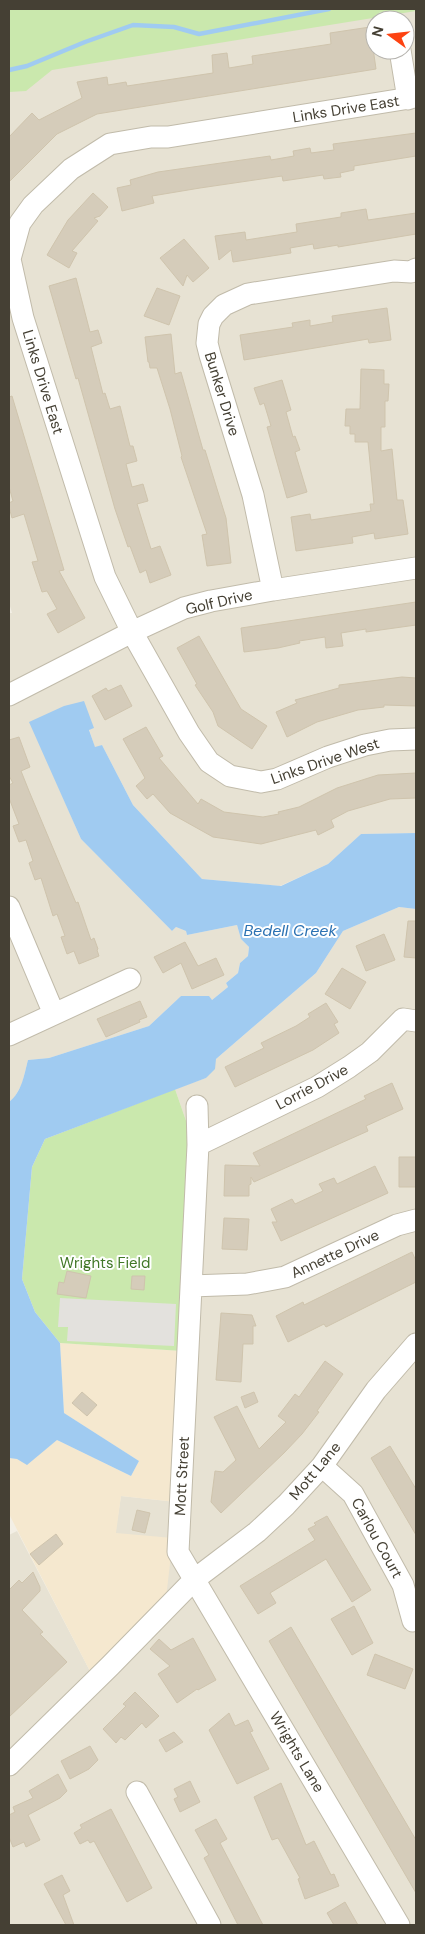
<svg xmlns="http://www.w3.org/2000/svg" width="425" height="1934" font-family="'DM Sans',sans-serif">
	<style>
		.residential { fill: #e7e2d3; fill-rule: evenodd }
		.commercial { fill: #f5e8cf }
		.green { fill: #cae8ad }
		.parking { fill: #e3e1dd }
		.water { fill: #a0cbf1 }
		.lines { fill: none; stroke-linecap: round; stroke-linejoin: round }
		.stream { stroke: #a0cbf1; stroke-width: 4.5 }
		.building { fill: #d5ccba; stroke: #cfc4ad }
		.minor-casing { stroke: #c1bbaa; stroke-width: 23 }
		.minor { stroke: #fff; stroke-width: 21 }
		.labels { text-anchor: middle; stroke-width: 4; stroke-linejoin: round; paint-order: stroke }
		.street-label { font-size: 15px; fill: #454034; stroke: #fff }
		.park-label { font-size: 15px; fill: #417827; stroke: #fff }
		.water-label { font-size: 16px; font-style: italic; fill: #2c72b3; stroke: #fff }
	</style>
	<rect width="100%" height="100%" fill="#f3efe5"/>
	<path class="residential" d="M416,9V833L361,834L328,864L280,886L202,879L133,805L102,745L95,748L89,729L94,728L30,722L81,839L172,931L176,927L186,931L187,935L237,925L241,939L249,947L248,956L240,963L238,973L226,983L228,987L212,1000L181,996L149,1026L49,1058L28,1060L22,1084L14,1098L9,1102V613H12L9,603V61ZM375,20H405V50H375Z
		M399,907L416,909V1925H9V1535L17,1531L93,1677L121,1496L176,1502L192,1138L175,1089L206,1078L216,1059L316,973L343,931Z"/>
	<path class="commercial" d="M60,1343L182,1351L176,1502L121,1496L116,1533L173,1538L166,1598L93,1677L9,1514V1458L17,1459L27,1464L57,1440L131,1476L139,1461L64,1413Z"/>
	<path class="green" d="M9,9H416V11L52,70L26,91L9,92Z
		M175,1089L192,1138L182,1351L60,1343L35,1312L22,1279L32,1167L45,1139Z"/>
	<path class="parking" d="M60,1298L176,1304L174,1346L67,1341L68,1327H58Z"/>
	<path class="water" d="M84,701L94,728L89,730L95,747L102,745L133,805L202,879L281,886L328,864L361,834L416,833V909L399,907L343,931L316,973L216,1059L215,1069L206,1078L45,1139L32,1167L22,1279L35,1312L60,1343L64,1413L139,1461L131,1476L57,1440L27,1465L17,1459L9,1458V1102C22,1092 24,1075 28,1060L49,1058L149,1026L181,996H209L212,1000L228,987L226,983L238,973L240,963L248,956L249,947L241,939L237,925L187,935L186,931L176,927L172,931L81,839L29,722L64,706Z"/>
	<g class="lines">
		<path class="stream" d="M9,70L27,66L85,42L133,25L174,27L199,34L329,9"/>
	</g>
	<path class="building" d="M370,27L376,69L97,114L57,134L9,182V137L32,113L39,120L82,98L77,82L107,77L108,85L126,82L127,86L213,73L212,55L227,53L229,68L253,64L252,56L331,44L330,33Z
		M416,133V156L354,166V170L340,173L341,177L324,179L323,175L283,181L282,176L200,188L152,196L154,203L122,211L117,188L131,185L130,180L158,172L270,156L271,160L294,156L293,151L310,148L311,153L334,150L333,144Z
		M93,193L108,207L100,216L94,218L98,221L72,251L77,253L69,268L47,255L68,220Z
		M366,209L368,220L416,213V234L338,247V245L314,249L313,244L290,248L291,253L233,262L231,250L219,260L215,236L245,232L246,240L297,232L296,224L341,217V213Z
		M184,239L209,268L193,282L187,275L183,286L160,258Z
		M76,278L90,332L98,330L102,343L91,347L103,394L105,393L110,409L120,406L130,446H133L137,461L126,464L132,487L143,484L148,501L137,504L151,549L160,546L171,575L150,583L146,570L140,573L130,546L128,547L115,509L78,378L76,379L49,286Z
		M157,288L180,296L169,325L144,316Z
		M387,308L391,340L369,343L368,339L244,360L240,335L293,327L292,323L310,320V326L333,322L332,316Z
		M171,334L175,374L181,372L203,450H205L226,518L231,563L207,566L202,535L207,534L181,457L182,456L170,409L157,368H150L149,362H148L145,337Z
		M361,369L384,370V384H389L388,401H385V427H381V451L392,449L397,500H403L408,534L375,539L374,533L352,537L353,543L296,551L291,517L310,514L311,520L371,511L370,504H374L368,442H355V434H350V426H345L346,409H360Z
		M282,380L291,410L286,412L293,437L295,436L300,450L295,452L307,492L287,498L267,427L271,426L264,403L260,405L254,388Z
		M12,396L64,570L59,571L85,618L58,633L47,614L57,609L47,591L42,592L32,562L38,561L24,514L12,518L9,507V503L13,501L9,487V397Z
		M416,602V625L366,632V629L341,633L343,646L326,648L325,637L299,641L300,643L278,648L244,652L241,628Z
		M199,636L241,709L267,726L252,749L218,726L213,712L195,685L197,684L177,648Z
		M402,677L416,678V706L384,705V707L358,710L317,722L287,737L276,712L297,703L295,700L339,688V685Z
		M121,685L132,706L105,720L92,696L106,688L108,691Z
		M146,727L163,756L159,758L198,804L201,799L224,812L263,817L279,814L278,812L299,807L337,788L378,775L416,773V798L390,799L348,811L331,820L334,827L318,835L316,830L261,844L213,837L170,813L153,794L147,799L136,786L145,778L123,739Z
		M19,737L30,767L21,771L29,791L76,903L78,902L91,940L94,938L98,949L97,950L99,956L79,964L74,951L67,954L61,937L65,936L57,914L53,916L41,878L35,880L29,863L33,861L26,840L19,842L13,826L19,824L9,798V785L13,783L9,776V740Z
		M408,921H416V958L404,957Z
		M384,934L395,960L366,971L356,946Z
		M185,942L198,966L216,958L224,975L192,989L181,963L163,973L154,957Z
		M342,968L366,982L350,1009L325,994Z
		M140,1001L147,1017L139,1020L140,1022L106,1037L97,1019Z
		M326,1003L338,1022L334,1024L339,1033L313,1050L235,1087L225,1067L264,1048L261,1043L296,1026L310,1017L308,1014Z
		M392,1083L403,1109L366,1126L368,1131L341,1143L254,1182L251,1177V1184L249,1185V1196H224L225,1165L260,1166L253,1153L366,1099L364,1096Z
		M399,1157H416V1187H399Z
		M375,1166L388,1193L281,1241L272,1222H277L271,1209L292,1199L295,1204L323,1191L319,1184L334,1178L337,1184Z
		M224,1218L249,1219L247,1250L222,1249Z
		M412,1252L416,1261V1282L326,1327L324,1324L288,1342L276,1316L303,1302L304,1305Z
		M67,1271L91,1276L86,1298L57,1294L59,1282L64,1283Z
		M132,1276H145L144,1290L131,1289Z
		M221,1313L252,1315L256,1326H253V1344H243L241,1382L216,1380Z
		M325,1361L343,1374L317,1411L319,1412L302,1434L284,1453L221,1513L211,1502L215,1471L223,1472L236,1460L214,1417L237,1406L259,1449L286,1422L278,1416L295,1394L299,1397Z
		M82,1392L97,1405L87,1416L72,1403Z
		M254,1392L258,1402L245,1408L241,1397Z
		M390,1446L416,1489V1535L371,1458Z
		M137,1510L150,1513L145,1533L132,1530Z
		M327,1516L371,1590L352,1602L326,1559L270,1593L276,1603L258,1614L240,1586L315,1540L308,1529L316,1525L314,1523Z
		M56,1534L63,1544L39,1565L30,1554Z
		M33,1572L40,1587V1591L22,1610L43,1632L40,1634L67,1662L9,1717V1590L19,1580L22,1583Z
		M354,1606L373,1643L352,1655L331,1619Z
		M291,1627L416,1840V1893L269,1641Z
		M193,1638L216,1680L198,1690L197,1689L177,1703L158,1674L170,1666L150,1649L159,1639L171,1650Z
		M375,1654L413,1669L405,1689L367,1675Z
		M135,1692L159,1716L146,1728L142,1723L125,1740L121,1737L116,1743L103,1729L126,1706L123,1704Z
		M229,1713L235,1726L248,1720L253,1731L250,1732L269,1769L237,1784L209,1730Z
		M174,1732L183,1742L166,1752L159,1740Z
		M90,1746L98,1760L89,1769L70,1779L61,1761Z
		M58,1774L67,1791L60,1798L28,1815L40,1840L26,1847L24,1842L13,1847L9,1837V1815L15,1812L13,1807L33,1798L29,1791Z
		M190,1781L200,1802L180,1812L174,1799L178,1797L174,1789Z
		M281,1783L306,1845L314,1841L331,1875L334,1874L339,1886L305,1899L298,1879L300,1878L278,1838L272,1840L254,1797Z
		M111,1809L152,1888L127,1902L94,1841L90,1843L88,1840L80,1844L74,1833L82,1828L80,1825Z
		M216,1819L227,1839L220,1843L263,1925H238L204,1858L209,1855L195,1830Z
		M62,1875L70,1891L63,1895L74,1925H66L44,1884Z
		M345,1902L358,1925H334L327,1913Z"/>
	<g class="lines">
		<g class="minor-casing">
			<path id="minor" d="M400,50L408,99
				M416,97L168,137H151L110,144L71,169L33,205L20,223L10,259L23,318L105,577L132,632L189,733L209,762L230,776L261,782L277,779L328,757L365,745L390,740L416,739
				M273,590L253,495L210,355L207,343L209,324L213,316L224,305L248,294L394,271L411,272L416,269
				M9,695L132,632L184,608L211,601L273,590L416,568
				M9,907L54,1014
				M9,1035L130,979
				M197,1106L198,1145L178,1552L399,1925
				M198,1145L317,1087L349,1067L370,1052L403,1019L416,1021
				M191,1286L247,1284L285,1277L397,1225L416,1220
				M322,1466L353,1494L403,1585L413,1621
				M9,1765L110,1666L195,1579L257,1532L286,1505L322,1466L376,1390L416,1344
				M137,1792L210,1925"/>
		</g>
		<use href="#minor" class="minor"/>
	</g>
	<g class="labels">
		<g class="street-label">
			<text transform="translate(346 109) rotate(-9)" y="5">Links Drive East</text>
			<text transform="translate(43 382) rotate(73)" y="5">Links Drive East</text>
			<text transform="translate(222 394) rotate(73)" y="5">Bunker Drive</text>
			<text transform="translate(219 602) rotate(-13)" y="5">Golf Drive</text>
			<text transform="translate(325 761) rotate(-19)" y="5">Links Drive West</text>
			<text transform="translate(312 1087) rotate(-28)" y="5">Lorrie Drive</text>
			<text transform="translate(335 1254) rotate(-25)" y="5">Annette Drive</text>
			<text transform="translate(315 1471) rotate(-50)" y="5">Mott Lane</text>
			<text transform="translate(182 1476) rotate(-87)" y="5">Mott Street</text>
			<text transform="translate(377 1538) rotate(61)" y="5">Carlou Court</text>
			<text transform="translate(297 1752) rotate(59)" y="5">Wrights Lane</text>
		</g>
		<g class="park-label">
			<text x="105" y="1268">Wrights Field</text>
		</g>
		<g class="water-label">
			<text x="290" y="936">Bedell Creek</text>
		</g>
	</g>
	<rect width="425" height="1934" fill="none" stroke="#454034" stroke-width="20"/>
	<g transform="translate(390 35) rotate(285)"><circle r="24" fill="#ffffff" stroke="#b5b3ae"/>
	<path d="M0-4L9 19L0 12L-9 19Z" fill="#fd4312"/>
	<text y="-8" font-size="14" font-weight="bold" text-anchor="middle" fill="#454034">N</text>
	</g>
</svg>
